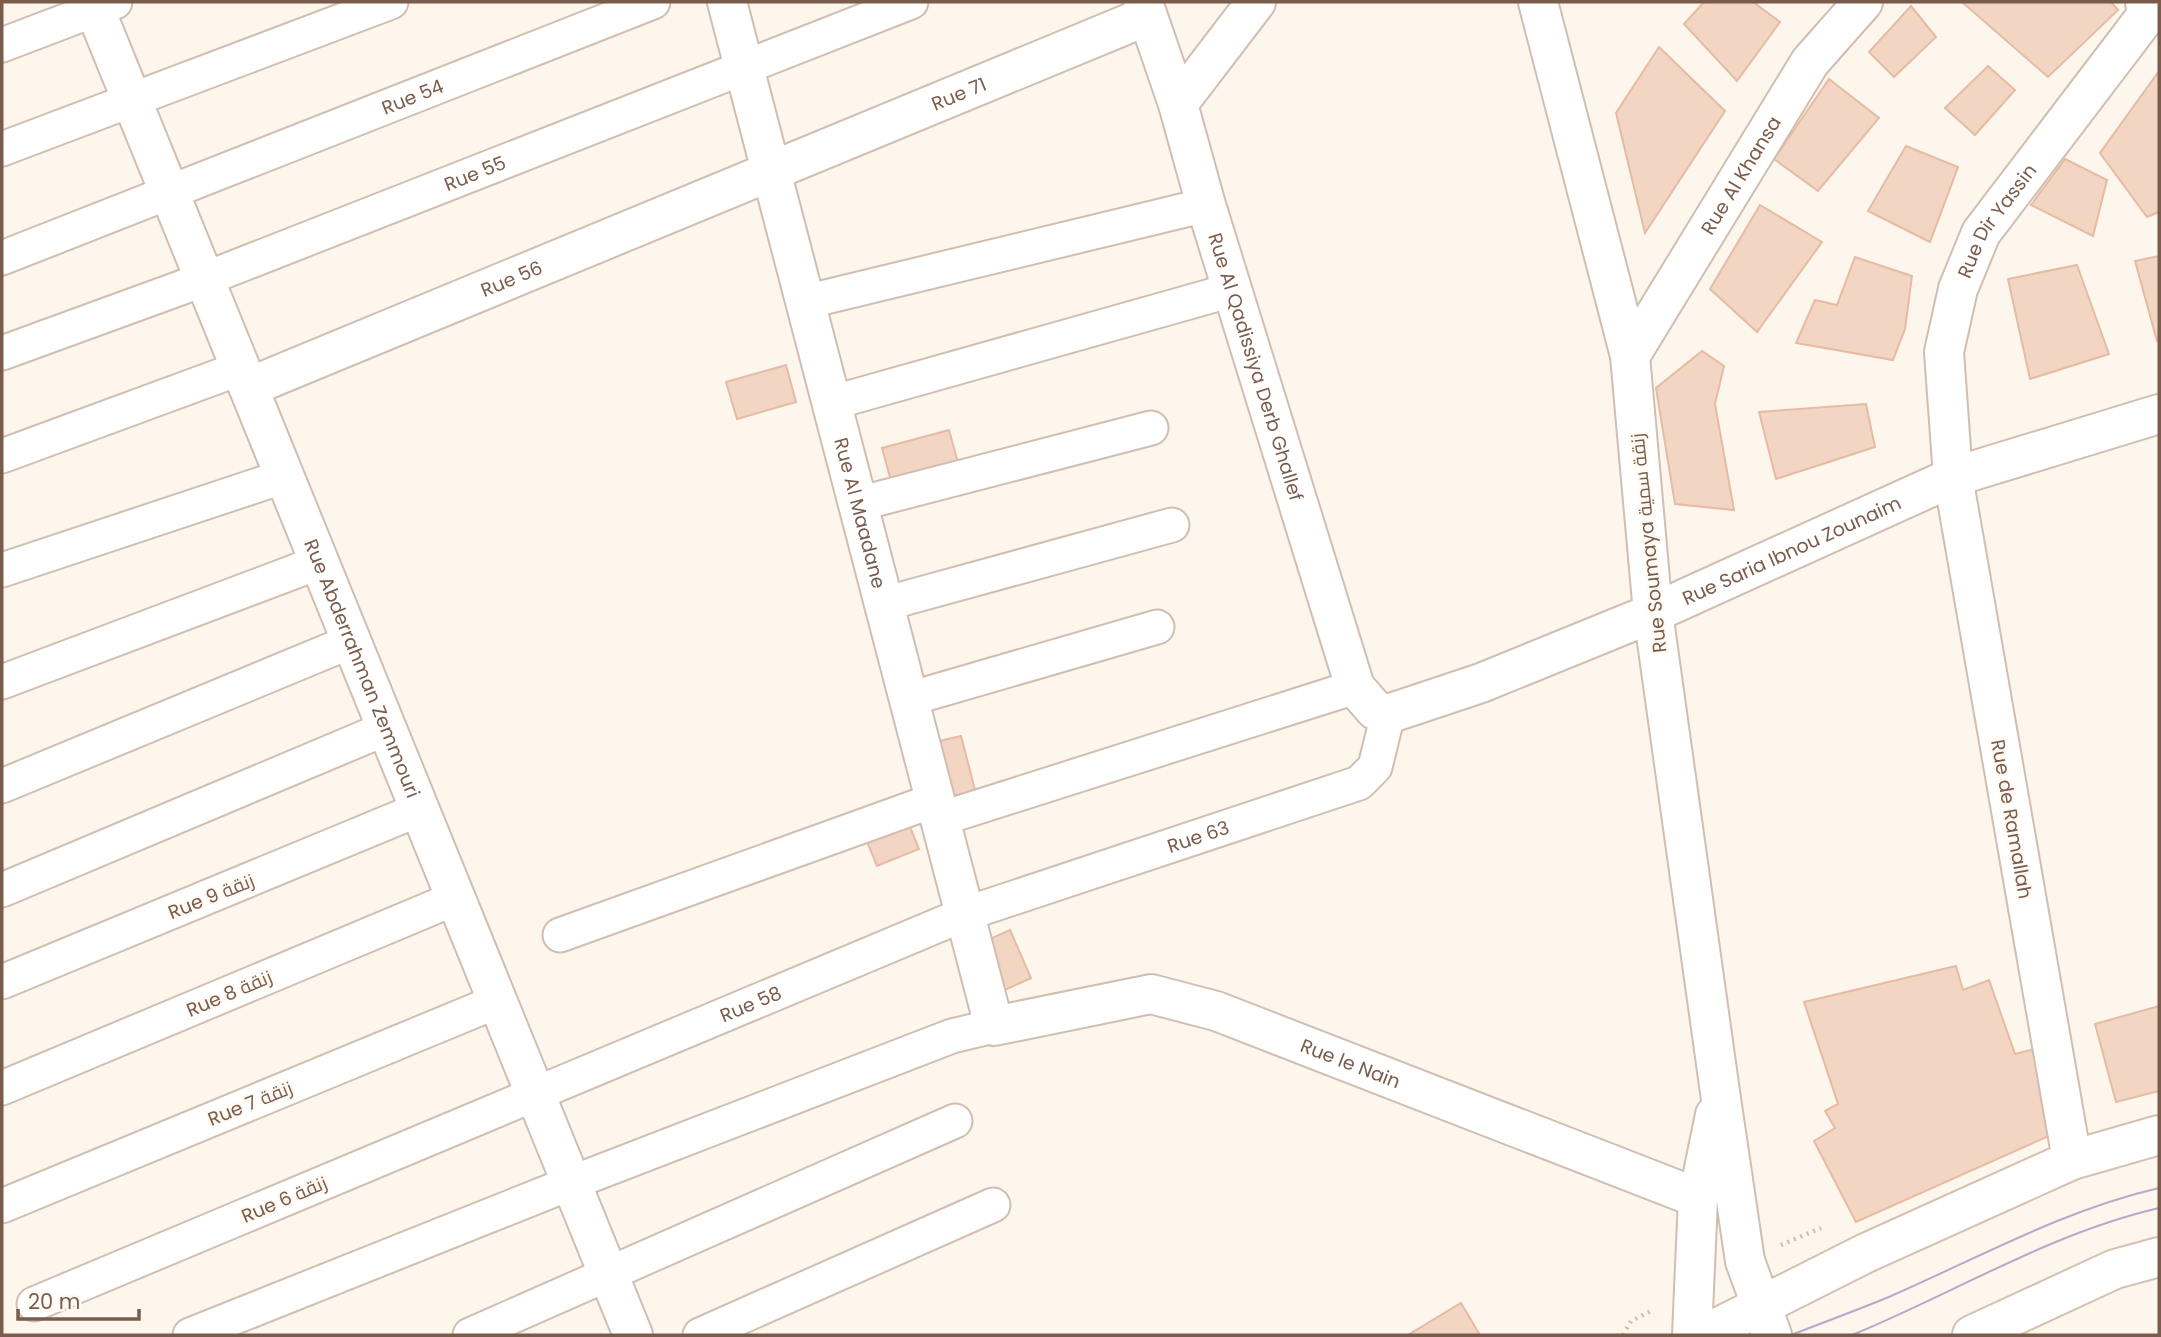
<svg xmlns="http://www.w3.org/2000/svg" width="2161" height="1337" font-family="Poppins,Cairo,sans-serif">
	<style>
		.building { fill: #f3d5c3; stroke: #e6bba3; stroke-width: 2 }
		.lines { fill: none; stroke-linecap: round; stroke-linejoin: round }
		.pedestrian-casing { stroke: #d1beb0; stroke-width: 37 }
		.minor-casing { stroke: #d1beb0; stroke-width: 42 }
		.secondary-casing { stroke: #d6c0b0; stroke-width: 42 }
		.path { stroke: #d9b8a5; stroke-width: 4.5; stroke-dasharray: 2 5; stroke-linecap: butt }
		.pedestrian { stroke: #fff; stroke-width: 33 }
		.minor { stroke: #fff; stroke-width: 38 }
		.secondary { stroke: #fff; stroke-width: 38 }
		.tram { stroke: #b9a8c9; stroke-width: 2 }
		.labels { text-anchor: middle; stroke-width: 5; stroke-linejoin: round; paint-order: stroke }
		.street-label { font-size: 19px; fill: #7a5c4d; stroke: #fffaf3 }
	</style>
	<rect width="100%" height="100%" fill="#fdf6ec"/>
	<path class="building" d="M1704,2H1753L1780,22L1737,81L1684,24Z
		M1962,2H2111L2118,10L2048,77Z
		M1911,6L1936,37L1894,77L1869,52Z
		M1659,47L1725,111L1645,233L1616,113Z
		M1988,66L2015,90L1975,135L1945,108Z
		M2159,71V212L2147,217L2100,153Z
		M1829,79L1879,118L1818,191L1774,159Z
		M1906,146L1958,167L1930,242L1868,211Z
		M2065,159L2107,180L2093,236L2031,205Z
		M1760,205L1822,242L1757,332L1710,289Z
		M2159,256V341H2157L2135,261Z
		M1855,257L1912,276L1905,329L1893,360L1796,343L1815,300L1837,305Z
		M2077,265L2109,354L2030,379L2008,279Z
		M1702,351L1724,366L1715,404L1734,510L1675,504L1656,388Z
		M786,365L796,402L737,419L726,382Z
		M1866,404L1875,447L1776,479L1759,412Z
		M949,430L958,463L891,481L882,448Z
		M961,736L975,790L941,800L926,744Z
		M908,822L919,849L877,866L866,839Z
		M1010,930L1031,978L1005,990L983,942Z
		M1956,966L1963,990L1989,980L2015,1054L2034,1049L2051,1135L1856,1222L1814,1141L1835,1128L1825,1111L1838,1104L1804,1002Z
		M2159,1006V1091L2116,1102L2095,1024Z
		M1461,1303L1480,1335H1408Z"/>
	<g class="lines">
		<g class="pedestrian-casing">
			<g id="pedestrian">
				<path d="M2,45L115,2"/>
				<path d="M2,149L391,2"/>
				<path id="s1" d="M2,258L653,2"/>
				<path d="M805,302L1206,205"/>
				<path id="s2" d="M2,353L205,279L911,2"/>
				<path d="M831,403L1232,290"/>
				<path d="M2,456L241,368"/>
				<path d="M858,504L1151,428"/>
				<path d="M2,570L285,476"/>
				<path d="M884,604L1172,525"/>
				<path d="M2,682L320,562"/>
				<path d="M909,699L1157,627"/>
				<path d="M2,786L352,641"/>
				<path d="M940,819L1355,687"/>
				<path d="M2,890L387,728"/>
				<path d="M560,935L935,800"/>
				<path d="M2,982L420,809"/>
				<path d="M2,1088L456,898"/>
				<path d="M2,1206L498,1001"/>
				<path id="s3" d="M34,1304L965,914L1359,783L1375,767L1388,714"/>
				<path d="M190,1335L571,1183L952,1036L994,1026"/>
				<path d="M470,1335L955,1121"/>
				<path d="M700,1335L993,1205"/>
			</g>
		</g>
		<g class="minor-casing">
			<g id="minor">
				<path id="s4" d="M92,2L633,1335"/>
				<path id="s5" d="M727,2L994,1026L1151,994L1216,1011L1698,1198"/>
				<path id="s6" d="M1143,2L1178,104L1206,205L1355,687L1375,710L1388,714L1481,683L1653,613L1953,477L2159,414"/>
				<path d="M1538,2L1630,356L1653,613L1720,1092L1745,1261L1772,1335"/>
				<path d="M1178,104L1256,2"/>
				<path id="s7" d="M1630,356L1810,62L1863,2"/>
				<path id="s8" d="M249,387L1147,16"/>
				<path id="s9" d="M2072,1160L1953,477L1944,352L1958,289L1981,233L2147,15L2145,2"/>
				<path d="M1692,1335L1698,1198L1715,1115"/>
			</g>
		</g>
		<g class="secondary-casing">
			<path id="secondary" d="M1703,1335L1866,1253L2072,1160L2159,1135
				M1972,1335L2115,1269L2159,1257"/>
		</g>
		<path class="path" d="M1781,1245L1821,1228
			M1623,1335L1631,1321L1653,1310"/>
		<use href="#pedestrian" class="pedestrian"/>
		<use href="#minor" class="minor"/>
		<use href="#secondary" class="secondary"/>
		<path class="tram" d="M1791,1335C1824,1322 1858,1310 1891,1296C1980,1257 2064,1210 2159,1188
			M1852,1335C1954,1293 2051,1233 2159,1208"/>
	</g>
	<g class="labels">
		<g class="street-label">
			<text dy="7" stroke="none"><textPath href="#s8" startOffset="768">Rue 71</textPath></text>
			<text dy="7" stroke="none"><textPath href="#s1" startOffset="441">Rue 54</textPath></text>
			<text dy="7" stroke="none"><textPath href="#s2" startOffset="506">Rue 55</textPath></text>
			<text dy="7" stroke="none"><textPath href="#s7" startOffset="212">Rue Al Khansa</textPath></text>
			<text dy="7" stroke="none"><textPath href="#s9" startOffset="962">Rue Dir Yassin</textPath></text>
			<text dy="7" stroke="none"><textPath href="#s8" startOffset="284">Rue 56</textPath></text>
			<text dy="7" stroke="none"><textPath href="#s6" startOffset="382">Rue Al Qadissiya Derb Ghallef</textPath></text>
			<text dy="7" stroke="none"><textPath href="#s5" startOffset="528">Rue Al Maadane</textPath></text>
			<text transform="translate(1648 543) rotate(-96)" y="7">Rue Soumaya زنقة سمية</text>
			<text dy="7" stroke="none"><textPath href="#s6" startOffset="1197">Rue Saria Ibnou Zounaim</textPath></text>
			<text dy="7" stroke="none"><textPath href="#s4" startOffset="719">Rue Abderrahman Zemmouri</textPath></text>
			<text transform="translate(2012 819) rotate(80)" y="7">Rue de Ramallah</text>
			<text dy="7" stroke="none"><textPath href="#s3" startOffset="1255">Rue 63</textPath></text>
			<text transform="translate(211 896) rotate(-22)" y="7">Rue 9 زنقة</text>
			<text transform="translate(229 993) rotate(-23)" y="7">Rue 8 زنقة</text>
			<text dy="7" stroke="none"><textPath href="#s3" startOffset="777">Rue 58</textPath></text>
			<text dy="7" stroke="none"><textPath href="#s5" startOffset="1430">Rue le Nain</textPath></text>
			<text transform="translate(250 1103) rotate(-22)" y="7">Rue 7 زنقة</text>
			<text transform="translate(284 1199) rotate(-23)" y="7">Rue 6 زنقة</text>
		</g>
	</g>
	<rect width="2161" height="1337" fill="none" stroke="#7a5c4d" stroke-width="7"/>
	<path d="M18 1309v10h121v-10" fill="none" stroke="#7a5c4d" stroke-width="3.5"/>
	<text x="28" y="1309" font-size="21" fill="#7a5c4d" stroke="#fffaf3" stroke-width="5" paint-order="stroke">20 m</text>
</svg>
